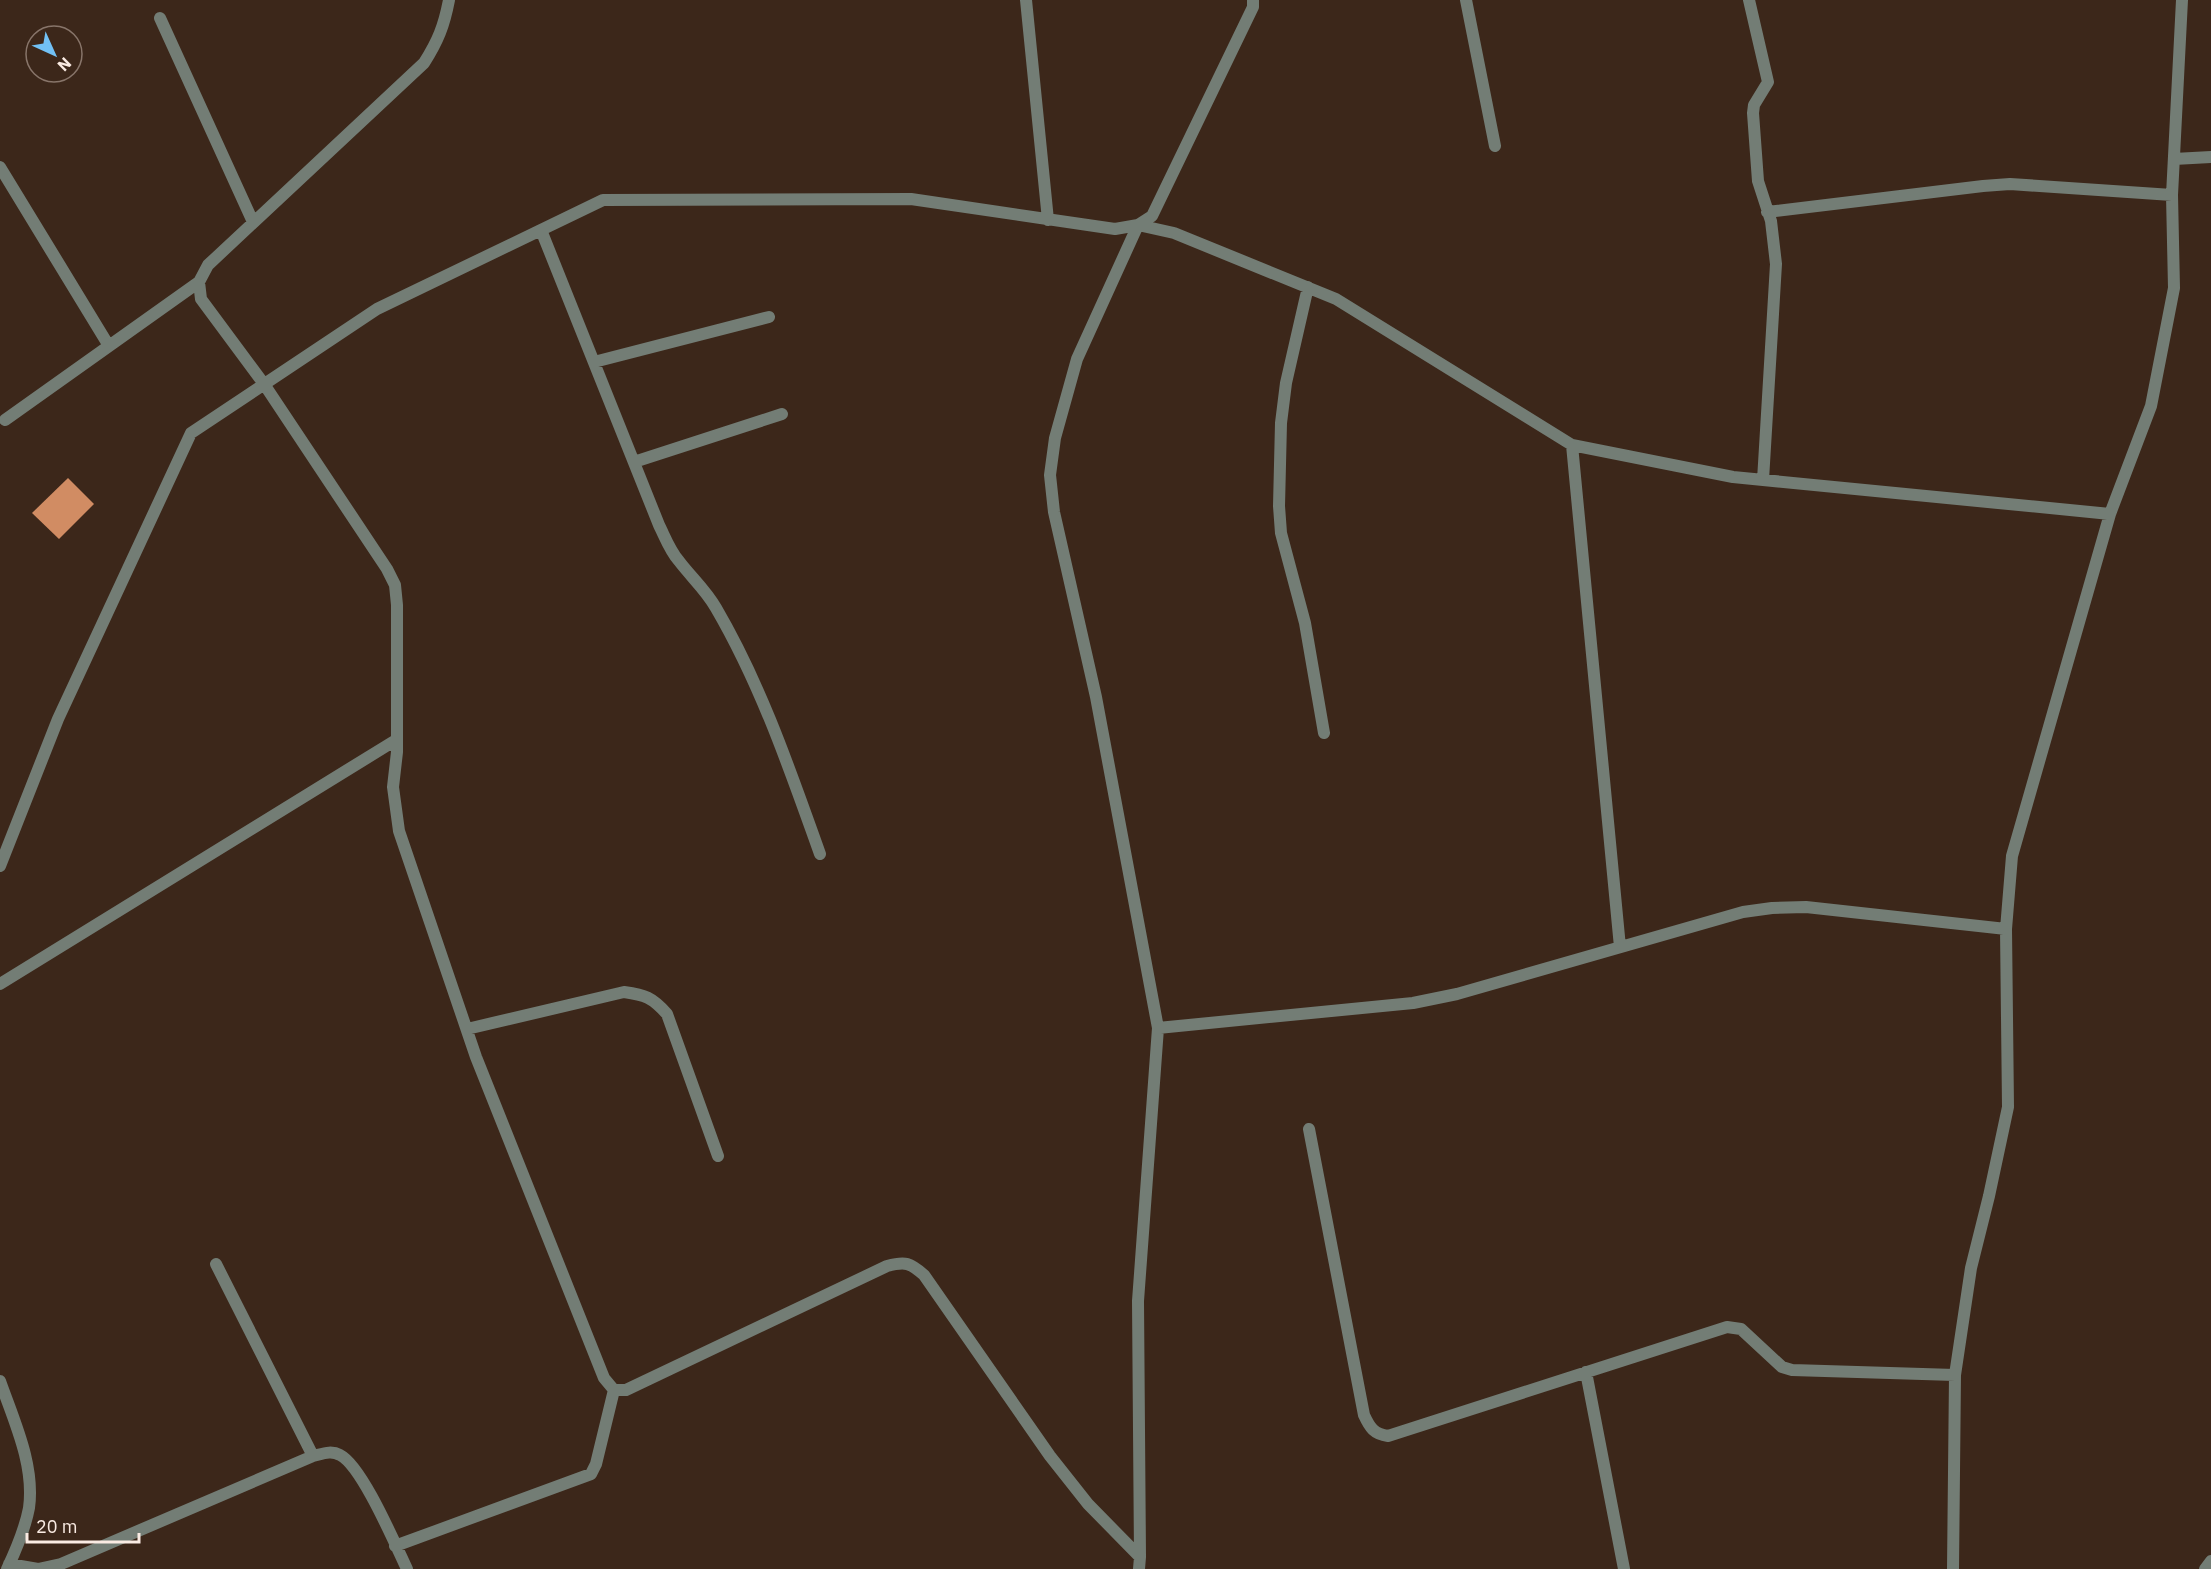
<svg xmlns="http://www.w3.org/2000/svg" width="2211" height="1569" font-family="'IBM Plex Sans',sans-serif">
	<style>
		.building { fill: #d18c63 }
		.lines { fill: none; stroke-linecap: round; stroke-linejoin: round }
		.street { stroke: #737d75; stroke-width: 12 }
	</style>
	<rect width="100%" height="100%" fill="#3c271a"/>
	<path class="building" d="M68,478L94,504L59,539L32,513Z"/>
	<g class="lines">
		<path class="street" d="M449,0C444,26 438,41 424,63L208,265L199,282L201,299L264,384L387,569L395,585L397,605V752L393,787L399,831L476,1057L604,1378L614,1390H626L887,1266C906,1261 910,1263 924,1275L1050,1456L1088,1504L1140,1557
			M1026,0L1048,220
			M1466,0L1495,146
			M1749,0L1768,82L1754,105L1753,113L1758,181L1771,221L1776,264L1763,480
			M160,18L253,222
			M2174,159L2211,157
			M0,167L109,346
			M1767,212L1983,186L2010,184L2172,195
			M541,230L659,525C665,537 670,551 679,561C691,577 706,590 716,608C761,685 790,770 820,854
			M1308,287L1286,383L1281,423L1279,506L1281,533L1305,623L1324,733
			M594,362L769,317
			M5,420L199,282
			M1572,445L1620,947
			M634,462L782,414
			M0,866L58,719L191,433L377,309L603,200L911,199L1115,229L1138,225L1152,216L1253,7V0
			M0,984L396,740
			M1158,1028L1413,1003L1457,994L1743,912L1772,908L1806,907L2006,929
			M467,1029L624,992C645,995 652,997 667,1014L718,1156
			M1309,1129L1364,1415C1370,1428 1374,1434 1388,1436L1727,1327L1741,1329L1782,1367L1792,1370L1955,1375
			M216,1264L313,1456C322,1454 331,1450 340,1455C362,1466 395,1544 407,1569
			M1586,1372L1624,1569
			M0,1381C14,1421 35,1465 29,1508C25,1529 16,1550 7,1569
			M395,1546L591,1474L596,1464L614,1390
			M9,1564L38,1569L61,1564L313,1456
			M1139,1569L1140,1557L1138,1301L1158,1028L1096,697L1054,512L1050,475L1055,438L1077,359L1138,225L1174,233L1336,299L1572,445L1733,477L2110,514
			M1953,1569L1955,1375L1971,1268L1989,1196L2008,1107L2006,929L2012,856L2110,514L2151,406L2174,288L2172,195L2182,0
			M2205,1569L2211,1561"/>
	</g>
	<g transform="translate(54 54) rotate(135)"><circle r="28" fill="#3c271a" stroke="#88756a" stroke-width="1.5"/>
	<path d="M0-4.5L10 22L0 15L-10 22Z" fill="#72c1f5"/>
	<text y="-9" font-size="16" font-weight="bold" text-anchor="middle" fill="#faebe3">N</text>
	</g>
	<path d="M27 1533v9h112v-9" fill="none" stroke="#faebe3" stroke-width="3"/>
	<text x="36" y="1533" font-size="18" fill="#faebe3" stroke="#3c271a" stroke-width="4.5" paint-order="stroke">20 m</text>
</svg>
